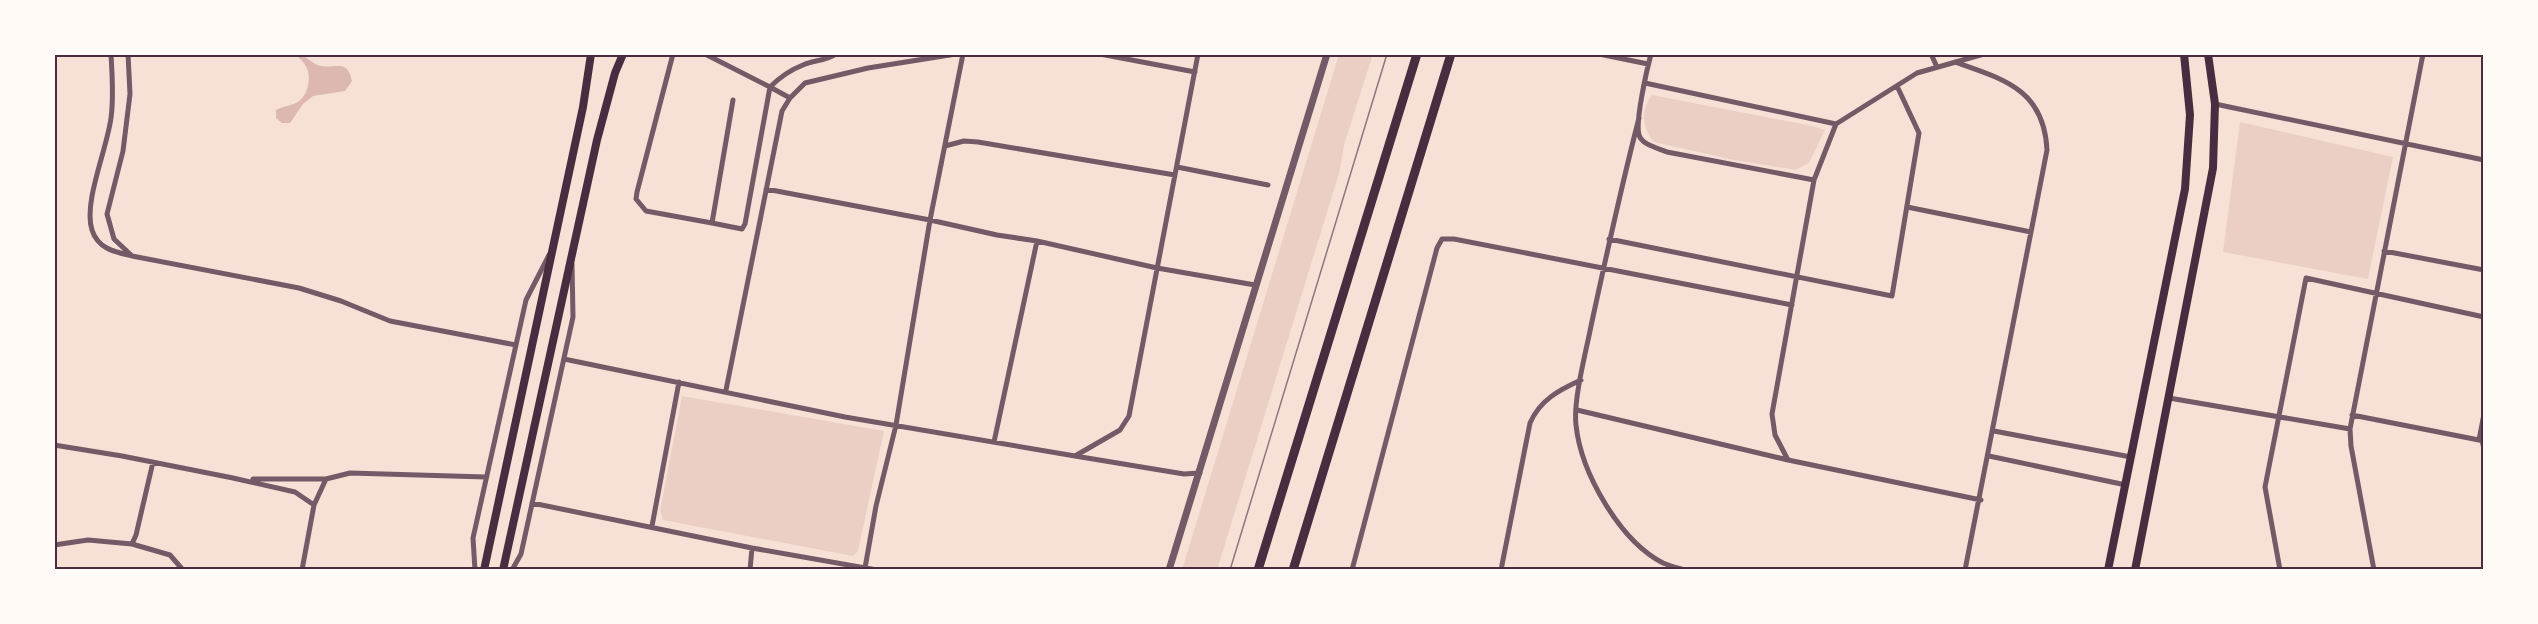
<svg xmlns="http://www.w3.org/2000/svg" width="2538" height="624" font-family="Roboto,sans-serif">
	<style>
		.green { fill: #ebcfc5 }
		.water { fill: #dcb8b0 }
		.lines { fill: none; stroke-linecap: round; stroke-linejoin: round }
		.minor { stroke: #755966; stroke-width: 5 }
		.tertiary { stroke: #755966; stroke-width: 7 }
		.secondary { stroke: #4a2c40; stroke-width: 8 }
		.trunk { stroke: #4a2c40; stroke-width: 9 }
		.tram { stroke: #8f747c; stroke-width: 1.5 }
		.neatline { fill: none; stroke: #4a2c40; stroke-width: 2 }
	</style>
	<rect width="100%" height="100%" fill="#f7e1d7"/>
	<path class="green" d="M1339,54H1373L1344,145L1340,170L1217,570H1182Z
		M1652,95L1813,126L1825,130L1809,163L1796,170L1734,160L1654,142C1642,128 1640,110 1652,95Z
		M2240,122L2393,157L2368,279L2223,252Z
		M682,396L884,431L858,551L853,556L663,520L660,511Z"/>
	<path class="water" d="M295,54C306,54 311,64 321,66C337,69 347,58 352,81L345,91L313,96L303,104L290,123H282L276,118V110C283,106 292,106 299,101C309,94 312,74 305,65C303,61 298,57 295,54Z"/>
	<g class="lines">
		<path class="minor" d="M111,54C112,75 114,97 111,118C107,149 83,203 92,230C98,249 115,252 132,256L299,288L341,301L390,321L516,345
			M128,54L130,94L123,151L107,214L114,239L131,255
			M673,54L637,192L636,199L646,211L712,223L733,100
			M705,54L770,87L745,224L742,229L712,223
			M1100,54L1195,72
			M1599,54L1648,64
			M1651,54C1647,69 1635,121 1639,135C1642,145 1658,148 1667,152L1814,180L1836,124L1917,73L1984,54
			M1931,54L1937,67
			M1955,62C2003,79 2044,89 2047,150L1965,570
			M1645,83L1836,124
			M790,98L770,87C780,77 790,70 803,65C814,60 826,61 836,54
			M2215,104L2484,160
			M1639,118C1621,187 1606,257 1591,326C1586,352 1573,400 1576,425C1581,473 1620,541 1663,563C1670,566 1678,568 1685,570
			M945,146L964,141L978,142L1175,175
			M1177,167L1268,185
			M766,189L930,220L997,235L1037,241L1157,268L1255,285
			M1907,207L2031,232
			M1609,239L1892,296L1919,133L1897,86
			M2384,251L2484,270
			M564,359L845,417L1075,456L1120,430L1129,416L1198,54
			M726,390L782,111L790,98L805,83L868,68L956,54
			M2169,398L2350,429
			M1577,410L1788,460L1981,500
			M2352,415L2484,441
			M1994,431L2131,457
			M2479,440L2484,414
			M2482,440L2484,449
			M994,442L1037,241
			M54,445L122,456L233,478L295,492L314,505
			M1075,456L1184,474L1200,473
			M1989,456L2126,485
			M1788,460L1775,435L1772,414L1814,180
			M253,479H326
			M532,503L752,548
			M652,526L679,382
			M132,544L170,555L183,570
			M54,545L88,540L132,544L136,535L153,462
			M865,568L876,506L896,425L930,220L963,54
			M302,570L314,505L326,479L350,473L486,477
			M475,570L473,538L526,300L549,255
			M512,570L521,554L573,317L572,264
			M750,570L752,548L877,570
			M1352,570L1437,248L1442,239H1454L1792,305
			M1501,570L1530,423C1540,400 1559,390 1581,380
			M2280,570L2265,487L2306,278L2484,317
			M2374,570L2351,446L2350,429L2423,54"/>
		<path class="tertiary" d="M1169,570L1327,54"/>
		<path class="secondary" d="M484,570L583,107L591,54
			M503,570L597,140L615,73L623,54
			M2108,570L2185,189L2190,115L2184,54
			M2135,570L2213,168L2215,104L2208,54"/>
		<path class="trunk" d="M1258,570L1417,54
			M1293,570L1451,54"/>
		<path class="tram" d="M1230,570L1387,54"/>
	</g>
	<rect width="2538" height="624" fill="none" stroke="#fffaf5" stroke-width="111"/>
	<rect x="56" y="56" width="2426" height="512" class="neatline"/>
</svg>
